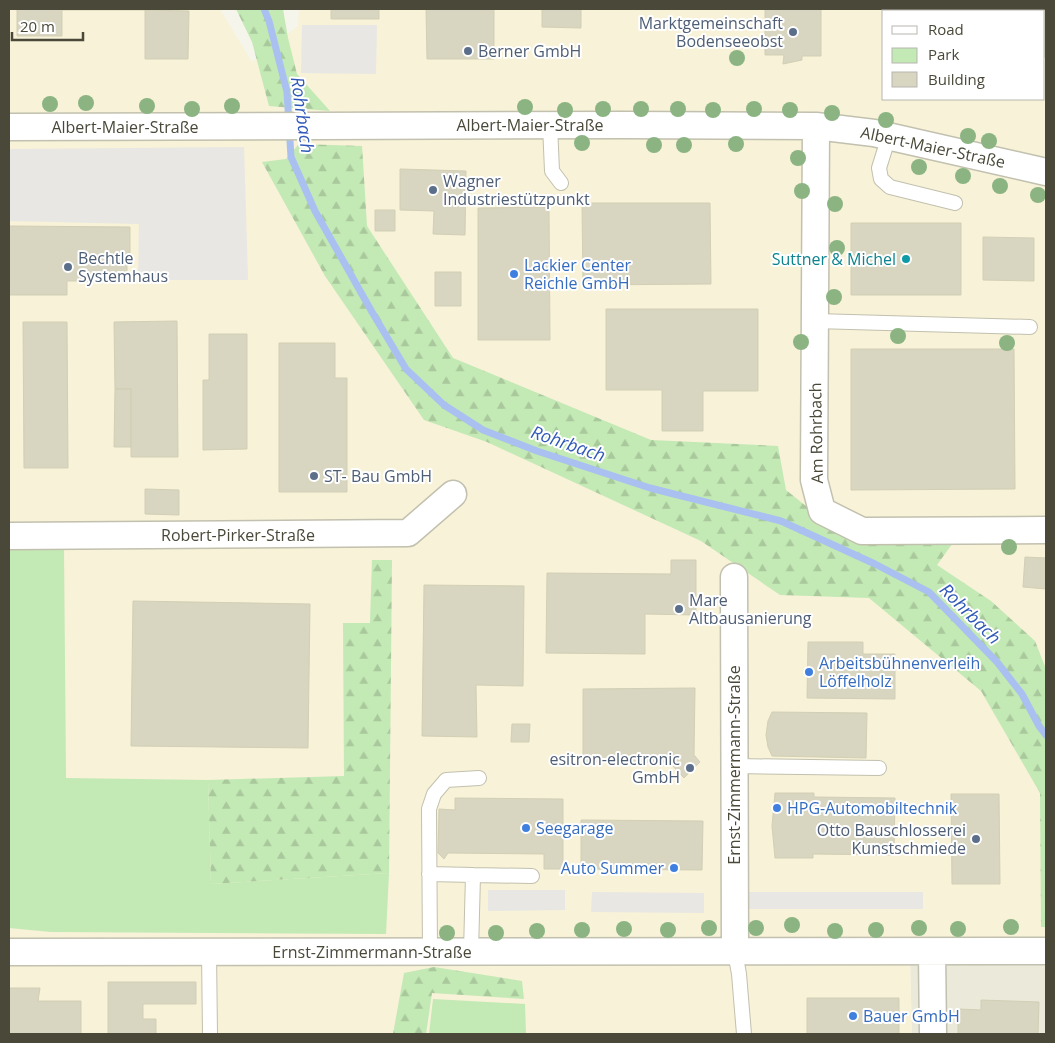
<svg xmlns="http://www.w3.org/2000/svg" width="1055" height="1043" font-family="'Open Sans',sans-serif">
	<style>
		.residential { fill: #eae9da }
		.commercial { fill: #f7f2d8; fill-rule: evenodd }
		.green { fill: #c3e9b5 }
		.forest { fill: url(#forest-firs) }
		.parking { fill: #e8e7e3 }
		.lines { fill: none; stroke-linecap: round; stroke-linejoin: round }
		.stream { stroke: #a9c0f1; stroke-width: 7 }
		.building { fill: #d8d5c1; stroke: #d2cfb4 }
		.service-casing { stroke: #c2c0ae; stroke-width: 16 }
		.minor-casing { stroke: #c2c0ae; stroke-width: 29 }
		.service { stroke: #fff; stroke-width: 14 }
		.minor { stroke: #fff; stroke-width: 26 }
		.tree { fill: #8bb482 }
		.service-dot { fill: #5c6f8a; stroke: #fff; stroke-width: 2 }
		.culture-dot { fill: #0f9aa8; stroke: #fff; stroke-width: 2 }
		.shop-dot { fill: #3f7fe0; stroke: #fff; stroke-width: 2 }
		.labels { text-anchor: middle; stroke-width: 4; stroke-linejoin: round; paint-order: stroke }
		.service-label { font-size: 16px; fill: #4e5e75; stroke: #fff; text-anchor: start }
		.street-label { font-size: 16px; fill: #4a4939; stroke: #fff }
		.culture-label { font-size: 16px; fill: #0d838f; stroke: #fff; text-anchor: end }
		.shop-label { font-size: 16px; fill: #366cbe; stroke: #fff; text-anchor: start }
		.water-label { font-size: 18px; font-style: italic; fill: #3059b8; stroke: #fff }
	</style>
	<defs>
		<pattern id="forest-firs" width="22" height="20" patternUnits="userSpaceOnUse" patternTransform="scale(1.25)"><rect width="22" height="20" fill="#c3e9b5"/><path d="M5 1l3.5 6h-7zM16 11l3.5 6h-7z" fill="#a9c99c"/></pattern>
	</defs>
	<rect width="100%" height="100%" fill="#f6f5ec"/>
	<path class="residential" d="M1046,946V1034H912L910,959Z"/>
	<path class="commercial" d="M9,9H220L252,62L298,26L299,9H1046V946L910,959L912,1034H9ZM884,11H1044V99H884Z"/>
	<path class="green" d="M64,549L66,778L208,780L211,884L389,873L386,934L51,932L9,928V550Z
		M433,999L525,1004L526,1034H429Z"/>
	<path class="forest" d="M236,9H283L288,38L297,74L330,111L269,106L252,42Z
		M299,144L362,146L367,226L453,358L651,440L778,446L786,490L832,527L955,540L937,565L991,601L1035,641L1046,669V927H1041L1040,793L981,691L869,598L780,595L701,541L487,442L424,420L325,276L262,162L286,159Z
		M372,560H392L389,873L211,884L208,780L344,776L343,623H370Z
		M434,967L522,981L524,999L432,993L426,1034H393L404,973Z"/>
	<path class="parking" d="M302,25H377L376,74L301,73Z
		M244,147L248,280H138L139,224L9,221V149Z
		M488,890H565V910L488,911Z
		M592,892L704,893V913L591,912Z
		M749,892H923V909H749Z"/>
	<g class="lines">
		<path class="stream" d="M264,9L269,21L287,92L291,157L315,211L372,312L406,369L444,405L483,430L537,451L650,488L781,521L875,564L929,592L997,662L1022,694L1039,726L1046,735"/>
	</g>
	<path class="building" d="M17,9H168V10H62V36H17Z
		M331,9H379V19H331Z
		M426,9H494V59H427Z
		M542,9H581V28L542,27Z
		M765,9H821V56H802V60L783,64L784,55H765Z
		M948,9H992V11H948Z
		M1036,9H1046V57H1044V11H1036Z
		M145,10L189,11L188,59H145Z
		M400,169L466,171L465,235L433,234L434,211L400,210Z
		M582,203H710L711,284L583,285Z
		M549,207L550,340H478V208Z
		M375,210H395V231H375Z
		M851,223H961V295H851Z
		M9,226L130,227V253H127V281H67V295H9Z
		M983,237L1034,238V281L983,280Z
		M435,272H461V306H435Z
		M606,309H758V391H703V431H662V390H606Z
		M177,321L178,457H131V389H115L114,322Z
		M23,322H67L68,468H24Z
		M209,334H247V449L203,450V380H209Z
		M279,343H335V378H347V492H279Z
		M851,349H1014L1015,489L851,490Z
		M115,389H131V447H114Z
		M145,489L179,490V515L145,514Z
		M1025,557L1046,558V589L1023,587Z
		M671,560H696V615L645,614V654L546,653L547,573L671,574Z
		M424,585L524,586L523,686L476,685L477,737L422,736Z
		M133,601L310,604L308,748L131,746Z
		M808,642H863V654H895V699L807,698Z
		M695,688L694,755L700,762L684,778L669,762H583V689Z
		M772,712L867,713L866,758L772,756L768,747L766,735L768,721Z
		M512,724H530L529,742H511Z
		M775,793H814V797L895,798L894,855L813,854V858H775L772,826Z
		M951,794H999L1000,884H952Z
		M455,798L563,799V869H544V854L448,853L444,859L438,853L439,809L455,810Z
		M581,820L703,821L702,870L581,869Z
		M108,982H196V1004H143V1019H156V1034H108Z
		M9,988H40L38,1001H81V1034H9Z
		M807,998H899V1034H807Z
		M981,1000L1039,1002L1038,1034H958V1009L981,1010Z"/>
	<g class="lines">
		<g class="service-casing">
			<path id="service" d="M550,125L552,171L561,183
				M889,136L879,168L881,179L890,187L955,203
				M815,321L1030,327
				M735,766L879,768
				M429,874L473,875L471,952
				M473,875L532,876
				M209,952L210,1034
				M430,952L429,809L434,794L446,780L479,778
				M735,952L739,974L744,1034"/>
		</g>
		<g class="minor-casing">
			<path id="minor" d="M816,126L814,480L822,511L862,531L1046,530
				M9,127L623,125L816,126L874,133L1046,172
				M9,536L408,533L453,494
				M734,577L735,952
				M9,952L1046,951
				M932,952L933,1034"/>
		</g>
		<use href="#service" class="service"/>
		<use href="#minor" class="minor"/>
	</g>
	<g class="tree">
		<circle cx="737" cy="58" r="8"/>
		<circle cx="86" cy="103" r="8"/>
		<circle cx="50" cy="104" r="8"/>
		<circle cx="147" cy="106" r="8"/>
		<circle cx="232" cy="106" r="8"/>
		<circle cx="525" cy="107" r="8"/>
		<circle cx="192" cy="109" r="8"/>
		<circle cx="603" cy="109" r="8"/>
		<circle cx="641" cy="109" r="8"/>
		<circle cx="678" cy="109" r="8"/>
		<circle cx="754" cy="109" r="8"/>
		<circle cx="565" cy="110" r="8"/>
		<circle cx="713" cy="110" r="8"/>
		<circle cx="790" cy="110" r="8"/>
		<circle cx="832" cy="113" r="8"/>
		<circle cx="886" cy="120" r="8"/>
		<circle cx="968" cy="136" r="8"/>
		<circle cx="989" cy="141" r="8"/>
		<circle cx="582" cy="143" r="8"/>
		<circle cx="736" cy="144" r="8"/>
		<circle cx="654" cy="145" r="8"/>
		<circle cx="684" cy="145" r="8"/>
		<circle cx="798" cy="158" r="8"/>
		<circle cx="919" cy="167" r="8"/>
		<circle cx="963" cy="176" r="8"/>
		<circle cx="1000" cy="186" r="8"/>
		<circle cx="802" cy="191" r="8"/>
		<circle cx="1038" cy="195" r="8"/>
		<circle cx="835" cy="204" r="8"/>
		<circle cx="837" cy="248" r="8"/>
		<circle cx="834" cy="297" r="8"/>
		<circle cx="898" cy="336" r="8"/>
		<circle cx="801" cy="342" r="8"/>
		<circle cx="1007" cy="343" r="8"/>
		<circle cx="1009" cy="547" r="8"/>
		<circle cx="792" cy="925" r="8"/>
		<circle cx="1011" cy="927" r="8"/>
		<circle cx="709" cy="928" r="8"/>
		<circle cx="756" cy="928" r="8"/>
		<circle cx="919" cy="928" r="8"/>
		<circle cx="624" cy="929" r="8"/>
		<circle cx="958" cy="929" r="8"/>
		<circle cx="582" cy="930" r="8"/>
		<circle cx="668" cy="930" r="8"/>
		<circle cx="876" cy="930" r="8"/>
		<circle cx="537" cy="931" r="8"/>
		<circle cx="835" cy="931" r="8"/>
		<circle cx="447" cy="933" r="8"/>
		<circle cx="496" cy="933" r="8"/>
	</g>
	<g class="service-dot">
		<circle cx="793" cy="32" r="5"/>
		<circle cx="468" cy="51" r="5"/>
		<circle cx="433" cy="190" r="5"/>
		<circle cx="68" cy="267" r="5"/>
		<circle cx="314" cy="476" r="5"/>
		<circle cx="679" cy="609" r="5"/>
		<circle cx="690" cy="768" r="5"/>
		<circle cx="976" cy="839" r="5"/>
	</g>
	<circle class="culture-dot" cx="906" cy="259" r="5"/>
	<g class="shop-dot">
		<circle cx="514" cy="274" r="5"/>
		<circle cx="809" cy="672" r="5"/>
		<circle cx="777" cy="808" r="5"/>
		<circle cx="526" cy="828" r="5"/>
		<circle cx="674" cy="868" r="5"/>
		<circle cx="853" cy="1016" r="5"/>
	</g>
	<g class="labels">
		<g class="service-label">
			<text x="783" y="29" text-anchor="end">Marktgemeinschaft<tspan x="783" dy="18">Bodenseeobst</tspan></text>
			<text x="478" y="57">Berner GmbH</text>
			<text x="443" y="187">Wagner<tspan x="443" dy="18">Industriestützpunkt</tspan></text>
			<text x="78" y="264">Bechtle<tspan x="78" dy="18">Systemhaus</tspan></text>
			<text x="324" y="482">ST- Bau GmbH</text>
			<text x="689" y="606">Mare<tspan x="689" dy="18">Altbausanierung</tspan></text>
			<text x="680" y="765" text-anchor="end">esitron-electronic<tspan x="680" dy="18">GmbH</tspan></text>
			<text x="966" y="836" text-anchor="end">Otto Bauschlosserei<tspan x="966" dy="18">Kunstschmiede</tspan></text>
		</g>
		<g class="street-label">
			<text x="530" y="131">Albert-Maier-Straße</text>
			<text x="125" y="133">Albert-Maier-Straße</text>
			<text transform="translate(933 147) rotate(12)" y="6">Albert-Maier-Straße</text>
			<text transform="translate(816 433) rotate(-91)" y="6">Am Rohrbach</text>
			<text x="238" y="541">Robert-Pirker-Straße</text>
			<text transform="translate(734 765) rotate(-90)" y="6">Ernst-Zimmermann-Straße</text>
			<text x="372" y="958">Ernst-Zimmermann-Straße</text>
		</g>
		<g class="culture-label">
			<text x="896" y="265">Suttner &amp; Michel</text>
		</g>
		<g class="shop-label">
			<text x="524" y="271">Lackier Center<tspan x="524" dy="18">Reichle GmbH</tspan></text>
			<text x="819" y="669">Arbeitsbühnenverleih<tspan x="819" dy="18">Löffelholz</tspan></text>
			<text x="787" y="814">HPG-Automobiltechnik</text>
			<text x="536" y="834">Seegarage</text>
			<text x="664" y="874" text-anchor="end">Auto Summer</text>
			<text x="863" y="1022">Bauer GmbH</text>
		</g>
		<g class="water-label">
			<text transform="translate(302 115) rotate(82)" y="6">Rohrbach</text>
			<text transform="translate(568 444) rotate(19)" y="6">Rohrbach</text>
			<text transform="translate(970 614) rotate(45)" y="6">Rohrbach</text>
		</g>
	</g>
	<rect width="1055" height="1043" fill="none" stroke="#4a4939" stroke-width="20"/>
	<rect x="882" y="10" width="162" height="90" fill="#ffffff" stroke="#b7b6b0"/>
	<rect x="892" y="26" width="25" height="8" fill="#ffffff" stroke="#b7b6b0"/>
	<text x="928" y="35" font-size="15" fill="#4a4939">Road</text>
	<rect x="892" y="48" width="25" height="15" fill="#c3e9b5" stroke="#b7b6b0"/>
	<text x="928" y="60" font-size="15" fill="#4a4939">Park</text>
	<rect x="892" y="72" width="25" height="15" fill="#d8d5c1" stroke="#b7b6b0"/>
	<text x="928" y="85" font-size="15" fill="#4a4939">Building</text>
	<path d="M12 32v8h71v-8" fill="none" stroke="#4a4939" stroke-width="2.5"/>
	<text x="20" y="32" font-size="15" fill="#4a4939" stroke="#ffffff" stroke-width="4" paint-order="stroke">20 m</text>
</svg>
